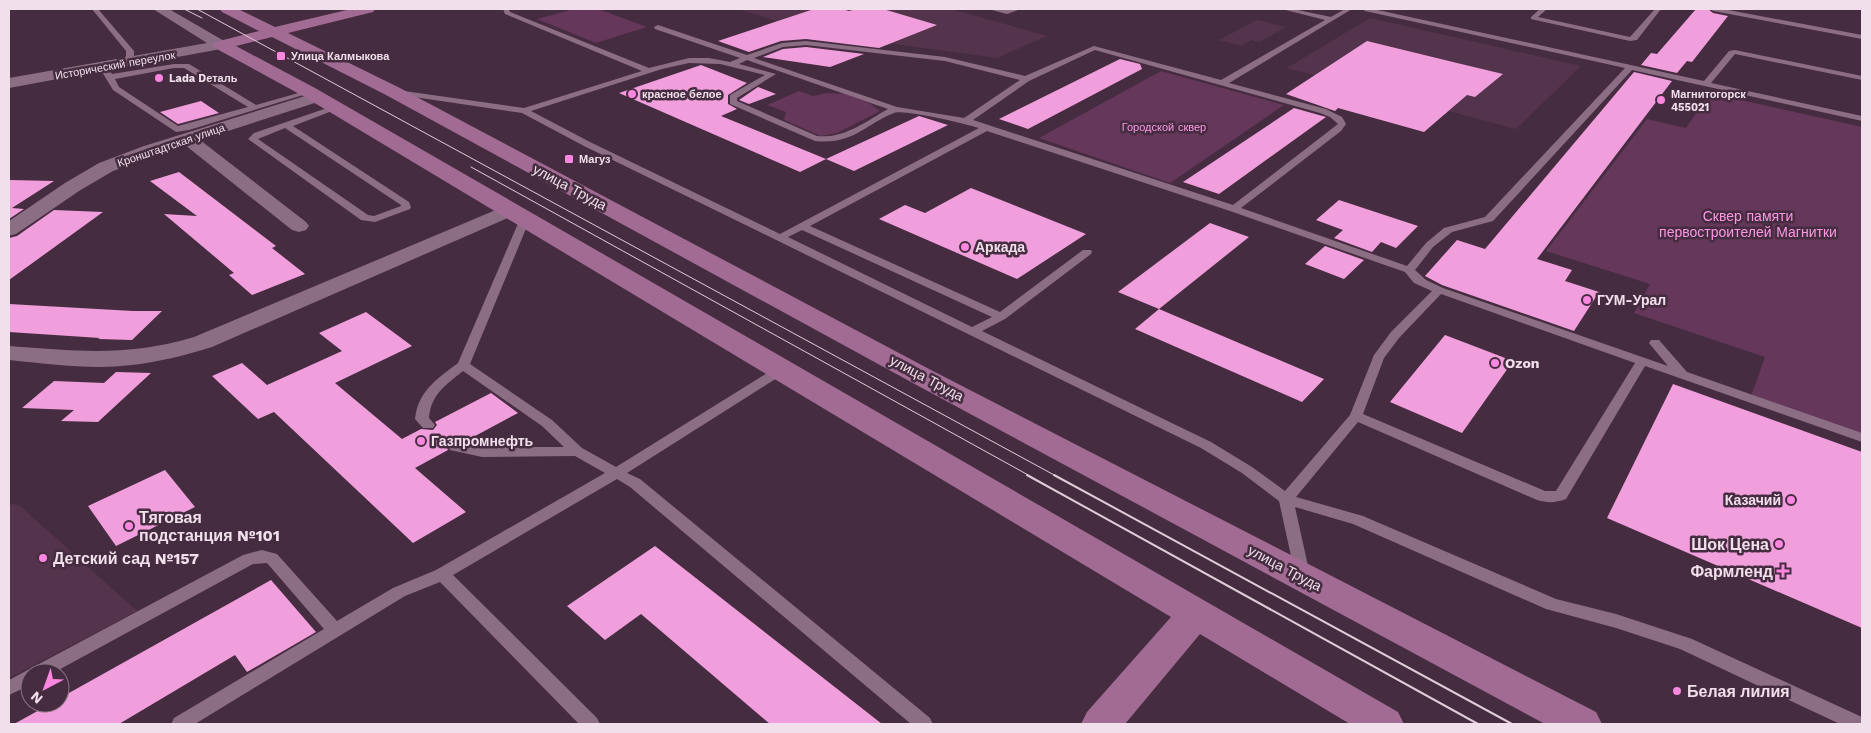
<svg xmlns="http://www.w3.org/2000/svg" width="1871" height="733" font-family="'Work Sans',sans-serif">
	<style>
		.built { fill: #54344c }
		.green { fill: #65375a }
		.building { fill: #f19fdc }
		.lines { fill: none; stroke-linecap: round; stroke-linejoin: round }
		.lane { fill: #8c6e84; fill-rule: evenodd }
		.street { fill: #8c6e84; fill-rule: evenodd }
		.secondary { fill: #a16b94; fill-rule: evenodd }
		.tram-far1 { stroke: #dfccd9; stroke-width: 1 }
		.tram { stroke: #dfccd9; stroke-width: 2 }
		.poi-dot { fill: #fd86e1; stroke: #462c40; stroke-width: 2 }
		.labels { text-anchor: middle; stroke-width: 5; stroke-linejoin: round; paint-order: stroke }
		.far-poi-label { font-size: 11px; font-weight: bold; fill: #f1dfeb; stroke: #462c40; text-anchor: start }
		.far-street-label { font-size: 11px; fill: #f1dfeb; stroke: #462c40 }
		.far-park-label { font-size: 11px; fill: #fd97e4; stroke: #462c40 }
		.street-label { font-size: 14px; fill: #f1dfeb; stroke: #462c40 }
		.park-label { font-size: 14px; fill: #fd97e4; stroke: #462c40 }
		.poi-label { font-size: 14px; font-weight: bold; fill: #f1dfeb; stroke: #462c40; text-anchor: start }
		.near-poi-label { font-size: 16px; font-weight: bold; fill: #f1dfeb; stroke: #462c40; text-anchor: start }
	</style>
	<rect width="100%" height="100%" fill="#462c40"/>
	<path class="built" d="M739,9H951L1047,36L997,58L814,33Z
		M1370,18L1581,66L1516,129L1287,68Z
		M1257,20L1286,27L1259,42L1251,40L1242,46L1219,40Z
		M9,504L19,505L137,611L9,678Z"/>
	<path class="green" d="M574,9H598L647,27L596,43L537,19Z
		M1161,71L1284,105L1170,183L1039,138Z
		M799,91L813,96L827,93L846,94L869,103L880,111L837,133L821,136L784,120L786,112L767,105Z
		M1710,93L1862,127V435L1751,396L1765,357L1634,313L1650,284L1546,251L1647,119L1686,128Z"/>
	<path class="building" d="M814,9H842L849,11L856,9H883L937,25L879,48L806,39L781,41L749,52L718,41Z
		M1696,9H1708L1713,13L1728,16L1692,62L1687,61L1677,73L1641,65L1651,53L1657,54Z
		M1367,41L1457,63L1503,74L1475,97L1467,95L1424,132L1338,108L1335,111L1286,94Z
		M806,47L864,54L830,67L763,57L783,49Z
		M1120,59L1140,64L1142,69L1028,129L999,119Z
		M701,65L747,83L728,95V104L737,109L721,116L826,159L800,172L619,93Z
		M1634,72L1672,81L1537,259L1572,270L1565,281L1599,292L1574,331L1442,285L1425,276L1457,240L1485,249Z
		M758,87L776,94L749,104L739,100Z
		M201,101L219,113L178,124L160,112Z
		M1294,108L1326,117L1219,194L1183,182Z
		M919,116L948,125L854,171L826,159Z
		M179,172L276,246L272,248L305,274L252,295L229,275L234,273L164,214L197,216L150,181Z
		M9,180L54,181L12,208L24,209L9,219Z
		M971,188L1086,234L1017,279L879,219L905,205L925,213Z
		M1339,200L1418,226L1396,248L1381,242L1372,252L1334,238L1343,230L1316,220Z
		M54,210L103,212L9,280V238L17,236Z
		M1210,223L1249,237L1159,309L1118,292Z
		M1325,246L1364,260L1344,279L1305,264Z
		M9,304L133,311H162L132,340L98,339L100,338L9,332Z
		M1159,309L1324,379L1302,402L1135,329Z
		M366,312L412,346L335,383L402,439L421,429L433,430L437,425L435,422L491,393L518,413L464,442L455,440L449,442L446,446L448,450L415,468L466,512L413,543L274,412L258,419L212,376L242,363L267,385L342,351L319,333Z
		M1445,335L1513,361L1462,433L1390,402Z
		M116,372L151,373L98,422L61,421L74,410L22,408L54,381L104,383Z
		M1673,384L1862,452V628L1607,518Z
		M165,470L195,507L116,546L88,506Z
		M655,546L882,724H770L641,614L605,640L567,606Z
		M271,580L316,632L247,672L235,655L119,724H14L52,703H60V698Z"/>
	<g class="lines">
		<path class="lane" d="M92,9H98L134,51V56L128,65L121,63L126,56V51Z
			M503,9H509L510,12L649,68L689,58H709L730,62L740,58L655,29L654,27L658,25L747,55L782,43L806,41L945,57L1025,76L1094,46L1221,80L1325,20L1282,9H1293L1331,17L1345,9H1352L1229,83L1326,109L1342,117L1346,124L1341,131L1241,208L1407,266L1426,243L1444,228L1485,217L1625,68L1365,11L1362,9H1373L1704,81L1729,51L1735,50L1862,76V80L1735,54L1711,83L1862,116V121L1632,70L1493,221L1452,232L1433,247L1415,270L1426,280L1443,288L1668,366L1649,343L1651,340H1659L1687,372L1862,433V442L1645,366L1566,499C1555,503 1548,503 1537,500L1358,422L1296,497L1363,516L1556,599L1616,614L1692,639L1862,717V724H1840L1680,649L1616,628L1546,609L1353,524L1295,507L1310,575L1308,579L1302,581L1296,579L1279,501L1242,473L1201,448L584,146L522,113L394,94V90H397L524,108L642,71L505,14ZM806,45L945,61L1020,80L964,118L897,107L754,58L783,47ZM1095,50L1320,113L1330,117L1338,124L1233,205L973,120L1029,81ZM747,60L888,109C865,122 844,139 817,136L737,101V98L776,74L739,64ZM689,63L720,64L765,75L730,95V104L815,141C853,145 864,125 894,113C904,109 966,124 979,128L780,234L590,142L531,111L662,69ZM987,131L1230,211L1405,272L1414,283L1432,291L1391,332L1374,355L1350,415L1285,491L1252,467L1211,442L982,331L1005,319L1091,254L1092,252L1091,250H1083L1000,312L810,226ZM802,230L992,317L972,327L788,237ZM1441,294L1635,363L1556,491H1545L1363,414L1384,358L1399,338Z
			M988,9H1021L1007,14Z
			M1540,9H1547L1538,17L1630,37L1655,9H1661L1637,40L1630,41L1531,19V17Z
			M1710,9H1723L1862,35V39L1713,11Z
			M174,64H189L256,105L309,90L313,92L189,130L176,132L113,90L99,67L106,65L112,74ZM174,68H184L248,107L178,126L119,87L115,79Z
			M333,106L340,108L293,126L409,202L411,207L410,209L375,222L361,220L248,139L254,133ZM285,128L401,205V206L374,216L368,215L258,139Z
			M525,216L530,219L470,364L552,420L582,448L616,467L777,367H785L787,370L785,373L627,473L640,479L930,718L933,724H911L630,487L617,479L453,575L597,718L600,724H579L440,582L405,596L195,724H171L174,718L324,629L267,563L253,564L53,673H30V685L9,695V680L243,555L262,550L277,554L337,621L393,588L436,570L605,473L575,456L482,457L450,450L448,447L450,444L455,442L482,447H564L542,426L463,371C446,385 431,394 429,418L435,425L433,428H423L415,419C418,391 437,379 458,363L520,219Z"/>
		<path class="street" d="M153,9H169L226,42L228,45L226,48L221,49L9,88V78L207,43Z
			M318,92L324,94L326,97L324,100L200,140L306,222L309,226L306,230L299,232L292,230L185,145L113,171L79,191L16,234L9,236V221L65,183L99,163L144,146Z
			M510,204L517,206L520,210L517,214L212,347C186,355 159,362 132,365C92,370 49,364 9,360V346C78,351 127,357 194,337Z"/>
		<path class="secondary" d="M220,9H238L275,27L351,9H375L373,12L288,33L398,87L931,370L1596,712L1602,724H1545L911,382L386,95L272,37L236,46L315,88L1398,712L1404,724H1350L1200,634L1125,724H1081L1087,712L1171,617L303,96L215,48L213,45L215,42L259,31L222,12Z"/>
		<path class="tram-far1" d="M184,9L202,18
			M197,9L1056,476
			M471,167L1030,476"/>
		<path class="tram" d="M1027,475L1478,724
			M1054,475L1512,724"/>
	</g>
	<g class="poi-dot">
		<rect x="276" y="51" width="10" height="10" rx="2.5"/>
		<circle cx="159" cy="78" r="5"/>
		<circle cx="632" cy="94" r="5"/>
		<circle cx="1661" cy="100" r="5"/>
		<rect x="564" y="154" width="10" height="10" rx="2.5"/>
		<circle cx="965" cy="247" r="5"/>
		<circle cx="1587" cy="300" r="5"/>
		<circle cx="1495" cy="363" r="5"/>
		<circle cx="421" cy="441" r="5"/>
		<circle cx="1791" cy="500" r="5"/>
		<circle cx="129" cy="526" r="5"/>
		<circle cx="1779" cy="544" r="5"/>
		<circle cx="43" cy="558" r="5"/>
		<path d="M1780.5 563.5h5v5h5v5h-5v5h-5v-5h-5v-5h5z"/>
		<circle cx="1677" cy="691" r="5"/>
	</g>
	<g class="labels">
		<g class="far-poi-label">
			<text x="291" y="60">Улица Калмыкова</text>
			<text x="169" y="82">Lada Dеталь</text>
			<text x="642" y="98">красное белое</text>
			<text x="1671" y="98">Магнитогорск<tspan x="1671" dy="13">455021</tspan></text>
			<text x="579" y="163">Магуз</text>
		</g>
		<g class="far-street-label">
			<text transform="translate(115 65) rotate(-10)" y="4">Исторический переулок</text>
			<text transform="translate(171 145) rotate(-19)" y="4">Кронштадтская улица</text>
		</g>
		<g class="far-park-label">
			<text x="1164" y="131">Городской сквер</text>
		</g>
		<g class="street-label">
			<text transform="translate(570 187) rotate(28)" y="5">улица Труда</text>
			<text transform="translate(927 378) rotate(28)" y="5">улица Труда</text>
			<text transform="translate(1285 568) rotate(28)" y="5">улица Труда</text>
		</g>
		<g class="park-label">
			<text x="1748" y="221">Сквер памяти<tspan x="1748" dy="16">первостроителей Магнитки</tspan></text>
		</g>
		<g class="poi-label">
			<text x="975" y="252">Аркада</text>
			<text x="1597" y="305">ГУМ-Урал</text>
			<text x="1505" y="368">Ozon</text>
			<text x="431" y="446">Газпромнефть</text>
			<text x="1781" y="505" text-anchor="end">Казачий</text>
		</g>
		<g class="near-poi-label">
			<text x="139" y="523">Тяговая<tspan x="139" dy="18">подстанция №101</tspan></text>
			<text x="1769" y="550" text-anchor="end">Шок Цена</text>
			<text x="53" y="564">Детский сад №157</text>
			<text x="1773" y="577" text-anchor="end">Фармленд</text>
			<text x="1687" y="697">Белая лилия</text>
		</g>
	</g>
	<rect width="1871" height="733" fill="none" stroke="#f1dfeb" stroke-width="20"/>
	<g transform="translate(45 688) rotate(221)"><circle r="24" fill="#462c40" stroke="#8a7484"/>
	<path d="M0-4L9 19L0 12L-9 19Z" fill="#fd86e1"/>
	<text y="-8" font-size="14" font-weight="bold" text-anchor="middle" fill="#f1dfeb">N</text>
	</g>
</svg>
